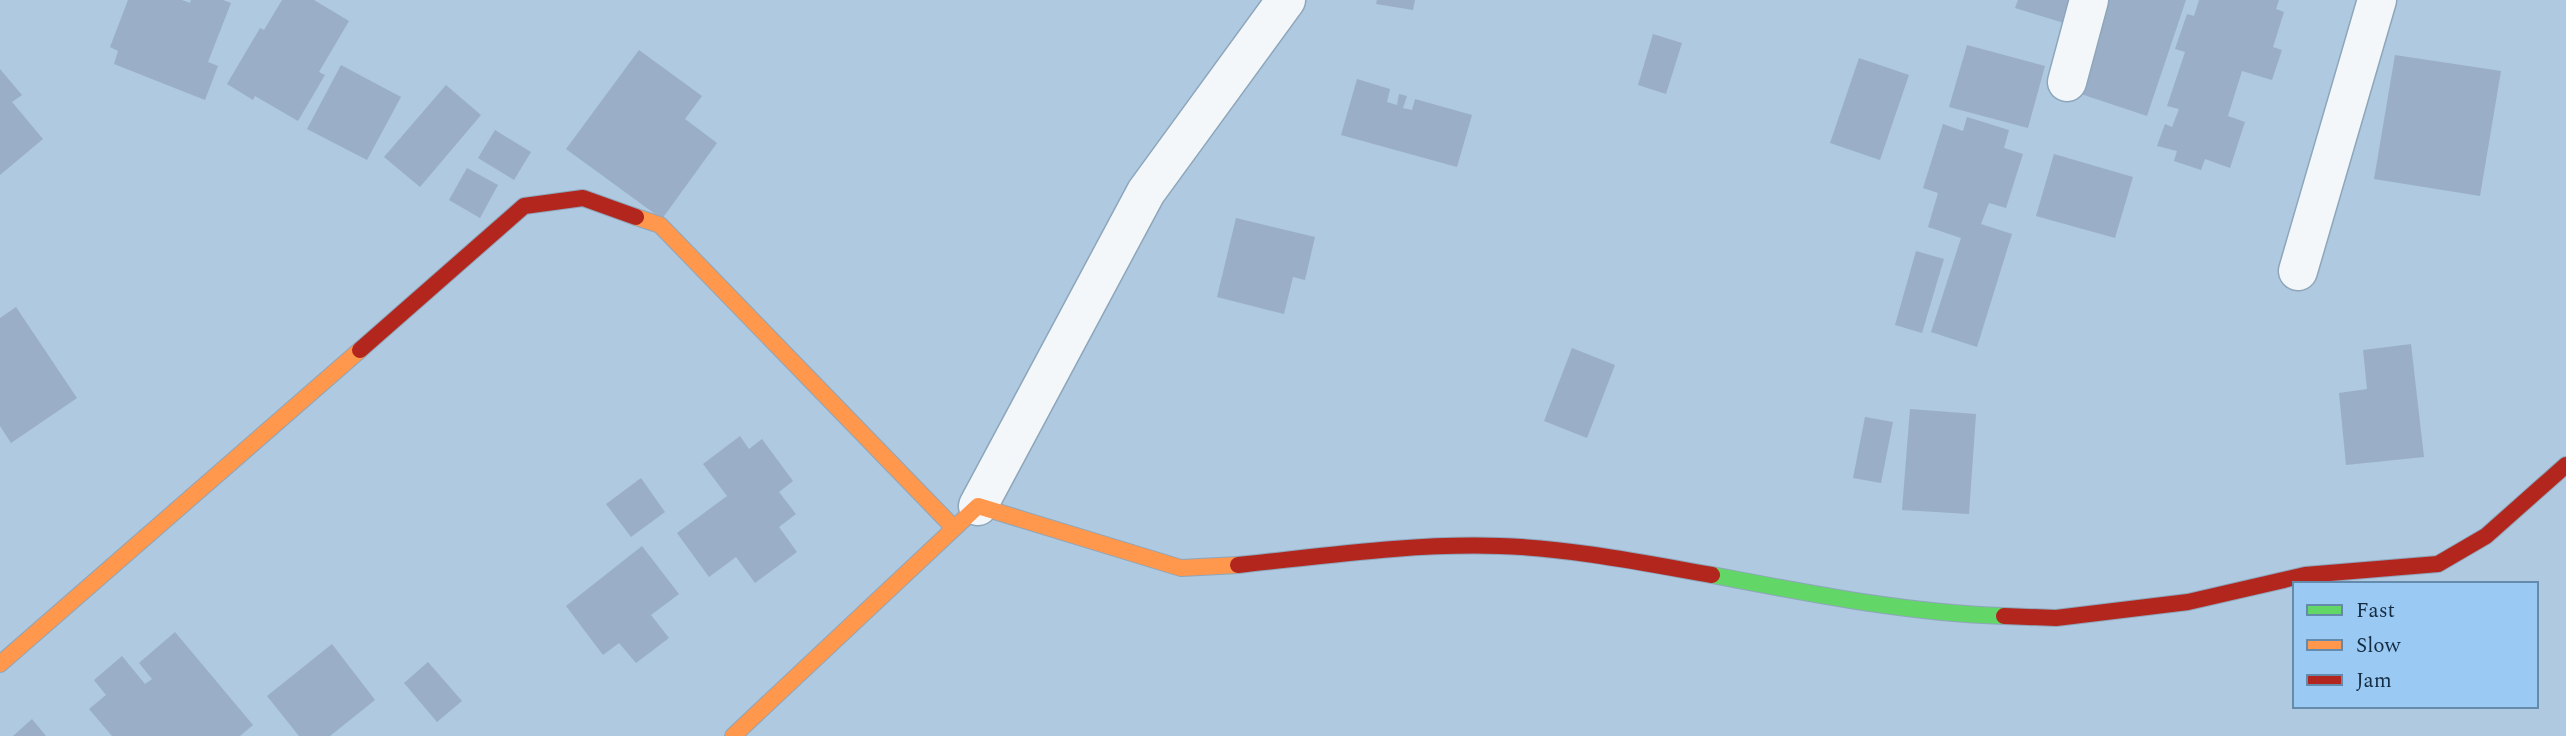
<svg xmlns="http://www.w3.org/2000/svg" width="2566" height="736" font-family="Spectral,serif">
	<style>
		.building { fill: #9aaec8 }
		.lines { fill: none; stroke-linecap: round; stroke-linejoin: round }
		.street-casing { stroke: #8ea6ba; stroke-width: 41 }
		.fast-casing { stroke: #8ea6ba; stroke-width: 18 }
		.slow-casing { stroke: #8ea6ba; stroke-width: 18 }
		.jam-casing { stroke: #8ea6ba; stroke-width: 18 }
		.street { stroke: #f3f7fa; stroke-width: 38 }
		.fast { stroke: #63d668; stroke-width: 16 }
		.slow { stroke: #ff974d; stroke-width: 16 }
		.jam { stroke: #b3261e; stroke-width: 16 }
	</style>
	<rect width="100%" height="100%" fill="#aec9e0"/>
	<path class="building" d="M128,0H182L190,3L191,0H223L231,3L208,62L218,66L205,100L114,64L118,51L110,47Z
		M282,0H314L349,21L319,72L325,75L298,121L255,96L253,100L227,84L260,28L264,30Z
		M1377,0H1415L1413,10L1376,4Z
		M2018,0H2071L2064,23L2015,8Z
		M2106,0H2186L2147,116L2075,92Z
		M2199,0H2279L2276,9L2284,12L2273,47L2282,50L2272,80L2242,71L2228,116L2245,122L2230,168L2205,159L2201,170L2174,161L2177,151L2157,146L2165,124L2172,127L2179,109L2167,106L2185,52L2175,49L2187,14L2194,16Z
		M1653,34L1682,43L1666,94L1638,85Z
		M1967,45L2045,66L2028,128L1949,107Z
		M639,50L702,96L685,119L717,143L662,219L566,149Z
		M2395,55L2501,71L2480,196L2374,179Z
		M1859,58L1909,75L1880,160L1830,143Z
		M341,65L401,97L367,160L307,129Z
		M0,69L22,95L12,102L43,139L0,175Z
		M1357,79L1390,89L1387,102L1397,105L1399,94L1407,96L1403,108L1412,110L1415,99L1472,115L1457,167L1341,135Z
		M446,85L481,115L420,187L384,157Z
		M1967,117L2009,130L2004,148L2023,154L2006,208L1989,203L1981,224L2012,234L1977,347L1931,332L1961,238L1928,227L1938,193L1923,188L1943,124L1963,131Z
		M495,130L531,152L514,180L478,158Z
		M2054,154L2133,177L2115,238L2036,216Z
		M467,168L498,185L480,218L449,200Z
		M1236,218L1315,237L1305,280L1293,277L1284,314L1217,297Z
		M1916,251L1944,259L1922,333L1895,325Z
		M16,307L77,398L11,443L0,426V318Z
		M2411,344L2424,457L2346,465L2339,393L2367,389L2363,350Z
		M1572,348L1615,365L1587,438L1544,421Z
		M1910,409L1976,414L1969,514L1902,510Z
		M1865,417L1893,422L1881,483L1853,478Z
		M740,436L749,449L762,439L793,481L779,492L796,514L779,527L797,552L755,583L736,557L709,577L677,533L727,496L703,464Z
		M641,478L665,512L631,537L606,504Z
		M642,546L679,594L651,615L669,638L636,663L619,643L603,655L566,606Z
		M175,632L253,725L240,736H112L89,709L106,695L94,680L122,656L145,684L152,679L139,663Z
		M332,644L375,700L330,736H299L267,696Z
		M428,662L462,701L437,722L404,683Z
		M32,719L46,736H13Z"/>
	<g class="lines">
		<g class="street-casing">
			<path id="street" d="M2067,82L2089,0
				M2298,271L2377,0
				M978,506L1146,192L1286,0"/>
		</g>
		<g class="fast-casing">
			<path id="fast" d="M1712,575C1807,593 1906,613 2004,616"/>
		</g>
		<g class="slow-casing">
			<path id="slow" d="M636,217L660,225L954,528
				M0,664L360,350
				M733,736L978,506L1181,568L1238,565"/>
		</g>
		<g class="jam-casing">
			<path id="jam" d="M360,350L524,206L583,198L636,217
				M1238,565C1324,556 1413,543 1500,546C1569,548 1644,563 1712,575
				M2004,616L2056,618L2188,602L2305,575L2438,564L2486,536L2566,465"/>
		</g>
		<use href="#street" class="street"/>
		<use href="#fast" class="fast"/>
		<use href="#slow" class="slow"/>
		<use href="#jam" class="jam"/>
	</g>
	<rect x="2293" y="582" width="245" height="126" fill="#9acaf4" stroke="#648bac" stroke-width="2"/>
	<rect x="2307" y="605" width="35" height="10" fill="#63d668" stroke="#648bac" stroke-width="2"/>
	<text x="2356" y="617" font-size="21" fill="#142c41">Fast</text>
	<rect x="2307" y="640" width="35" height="10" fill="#ff974d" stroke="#648bac" stroke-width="2"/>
	<text x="2356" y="652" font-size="21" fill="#142c41">Slow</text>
	<rect x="2307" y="675" width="35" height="10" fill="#b3261e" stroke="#648bac" stroke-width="2"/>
	<text x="2356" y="687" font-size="21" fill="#142c41">Jam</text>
</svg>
